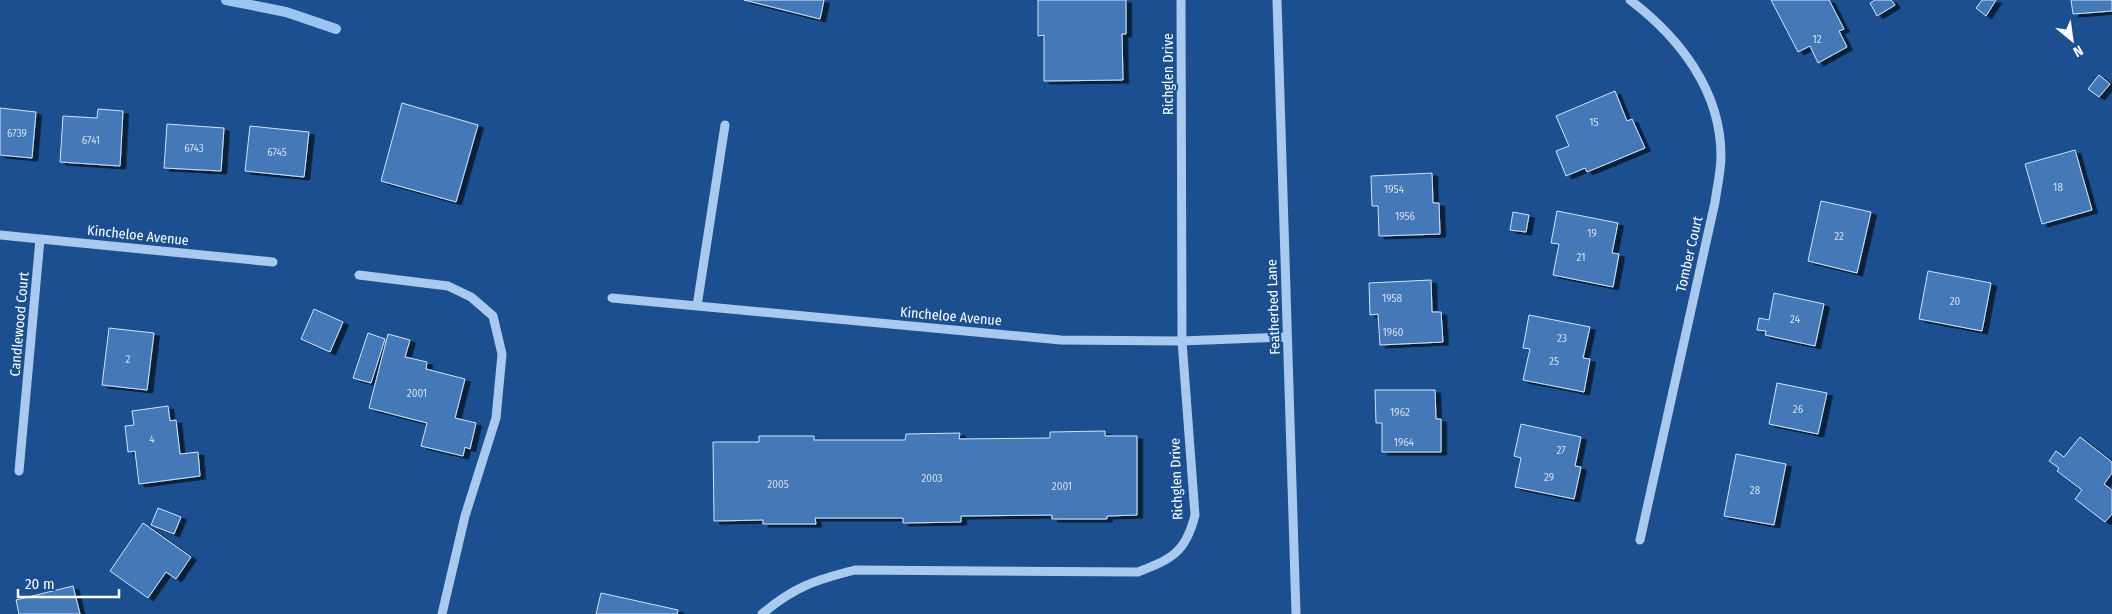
<svg xmlns="http://www.w3.org/2000/svg" width="2112" height="614" font-family="'Fira Sans Condensed',sans-serif">
	<style>
		.lines { fill: none; stroke-linecap: round; stroke-linejoin: round }
		.stream { stroke: #9cc4f0; stroke-width: 10 }
		.building { fill: #4478b7; stroke: #cfe3fa; filter: url(#shadow) }
		.minor { stroke: #a9c9ee; stroke-width: 9 }
		.labels { text-anchor: middle; stroke-width: 4.5; stroke-linejoin: round; paint-order: stroke }
		.number-label { font-size: 11px; fill: #d0dded }
		.street-label { font-size: 14px; fill: #fff; stroke: #1b4f8f }
	</style>
	<defs>
		<filter id="shadow"><feDropShadow dx="5.5" dy="3" stdDeviation="0" flood-color="#0009"/></filter>
	</defs>
	<rect width="100%" height="100%" fill="#1b4f8f"/>
	<g class="lines">
		<path class="stream" d="M226,0L286,12L336,29"/>
	</g>
	<path class="building" d="M744,0H824L820,19Z
		M1038,0H1126V34H1122L1123,80L1044,81V35L1038,36Z
		M1771,0H1829L1844,29L1839,31L1847,47L1818,63L1810,46L1798,52Z
		M1875,0H1891L1895,5L1877,16L1870,3Z
		M1982,0H1996L1986,16L1976,8Z
		M2071,0H2112V11L2073,14Z
		M2099,75L2110,84L2099,97L2088,89Z
		M1615,91L1627,121L1632,119L1645,148L1587,172L1585,168L1566,176L1556,151L1569,146L1556,116Z
		M402,103L478,125L456,202L381,181Z
		M0,108L36,112L32,158L0,155Z
		M98,109L123,111L120,166L60,162L63,116L97,118Z
		M167,124L224,128L221,171L164,168Z
		M250,126L309,132L304,177L245,171Z
		M2075,150L2092,210L2042,224L2025,164Z
		M1432,173L1433,203H1439L1440,234L1379,236L1378,206H1372L1371,176Z
		M1821,201L1871,212L1857,273L1808,261Z
		M1557,211L1618,223L1612,253L1619,254L1613,287L1553,275L1559,244L1551,243Z
		M1513,212L1529,215L1526,232L1510,230Z
		M1928,271L1991,283L1982,331L1919,319Z
		M1431,280L1432,312H1441L1443,342L1380,345L1378,314L1370,315L1369,283Z
		M1774,293L1824,304L1815,346L1765,335L1766,331L1757,330L1759,318L1769,320Z
		M314,309L343,322L330,352L301,339Z
		M1529,315L1590,327L1583,358L1590,359L1584,392L1523,380L1530,349L1523,348Z
		M109,328L154,333L147,390L102,385Z
		M368,333L385,339L371,383L353,378Z
		M388,334L410,340L405,357L427,362L426,369L465,379L455,418L476,423L470,449L465,447L463,456L421,446L427,423L369,408Z
		M1777,383L1827,393L1818,434L1769,424Z
		M1375,390H1435L1436,419H1441V452H1382V423H1376Z
		M168,406L170,421L176,420L180,454L198,452L200,476L139,484L135,451L128,452L125,426L134,425L132,411Z
		M1521,424L1581,437L1575,466L1581,467L1574,499L1515,487L1521,458L1514,456Z
		M1105,431V436H1137V515L1107,516V519H1052V515L961,516V522L903,523V518H815L816,524H763V520L714,521L713,442H759V436H814V440H905L906,434L960,433L959,439L1050,438V432Z
		M2080,437L2112,462V473L2104,484L2112,490V514L2105,522L2075,499L2082,490L2057,471L2059,468L2049,461L2056,451L2064,457Z
		M1736,454L1786,464L1774,525L1724,516Z
		M158,508L181,517L174,534L151,525Z
		M143,523L191,557L176,579L166,572L148,598L110,571Z
		M73,586L80,614H19L16,600Z
		M601,593L678,610L677,614H596Z"/>
	<g class="lines">
		<path class="minor" d="M1277,0L1296,614
			M1630,0C1680,38 1721,91 1721,156C1721,171 1717,187 1715,202L1640,540
			M0,235L273,262
			M359,275L448,286L471,297L493,316L502,354L496,418L465,516L442,614
			M612,298L1061,340L1182,341L1287,337
			M697,306L725,125
			M19,471L40,239
			M762,614C794,587 815,580 855,570L1138,572C1172,559 1186,552 1195,515L1182,341L1181,0"/>
	</g>
	<g class="labels">
		<g class="number-label">
			<text x="1817" y="43">12</text>
			<text x="1594" y="126">15</text>
			<text x="17" y="137">6739</text>
			<text x="91" y="144">6741</text>
			<text x="194" y="152">6743</text>
			<text x="277" y="156">6745</text>
			<text x="2058" y="191">18</text>
			<text x="1394" y="193">1954</text>
			<text x="1405" y="220">1956</text>
			<text x="1592" y="237">19</text>
			<text x="1839" y="240">22</text>
			<text x="1581" y="261">21</text>
			<text x="1392" y="302">1958</text>
			<text x="1955" y="305">20</text>
			<text x="1795" y="323">24</text>
			<text x="1393" y="336">1960</text>
			<text x="1562" y="342">23</text>
			<text x="128" y="363">2</text>
			<text x="1554" y="365">25</text>
			<text x="417" y="397">2001</text>
			<text x="1798" y="413">26</text>
			<text x="1400" y="416">1962</text>
			<text x="152" y="443">4</text>
			<text x="1404" y="446">1964</text>
			<text x="1561" y="454">27</text>
			<text x="1549" y="481">29</text>
			<text x="932" y="482">2003</text>
			<text x="778" y="488">2005</text>
			<text x="1062" y="490">2001</text>
			<text x="1755" y="494">28</text>
		</g>
		<g class="street-label">
			<text transform="translate(1168 74) rotate(-90)" y="5">Richglen Drive</text>
			<text transform="translate(138 235) rotate(6)" y="5">Kincheloe Avenue</text>
			<text transform="translate(1689 254) rotate(-77)" y="5">Tomber Court</text>
			<text transform="translate(1273 307) rotate(-92)" y="5">Featherbed Lane</text>
			<text transform="translate(951 316) rotate(5)" y="5">Kincheloe Avenue</text>
			<text transform="translate(19 324) rotate(-85)" y="5">Candlewood Court</text>
			<text transform="translate(1176 479) rotate(-92)" y="5">Richglen Drive</text>
		</g>
	</g>
	<g transform="translate(2072 40) rotate(151)" stroke="#1b4f8f" stroke-width="4" paint-order="stroke">
	<path d="M0-4L9 19L0 12L-9 19Z" fill="#ffffff"/>
	<text y="-8" font-size="14" font-weight="bold" text-anchor="middle" fill="#ffffff">N</text>
	</g>
	<path d="M18 589v8h101v-8" fill="none" stroke="#ffffff" stroke-width="2.5"/>
	<text x="25" y="589" font-size="15" fill="#ffffff" stroke="#1b4f8f" stroke-width="4" paint-order="stroke">20 m</text>
</svg>
